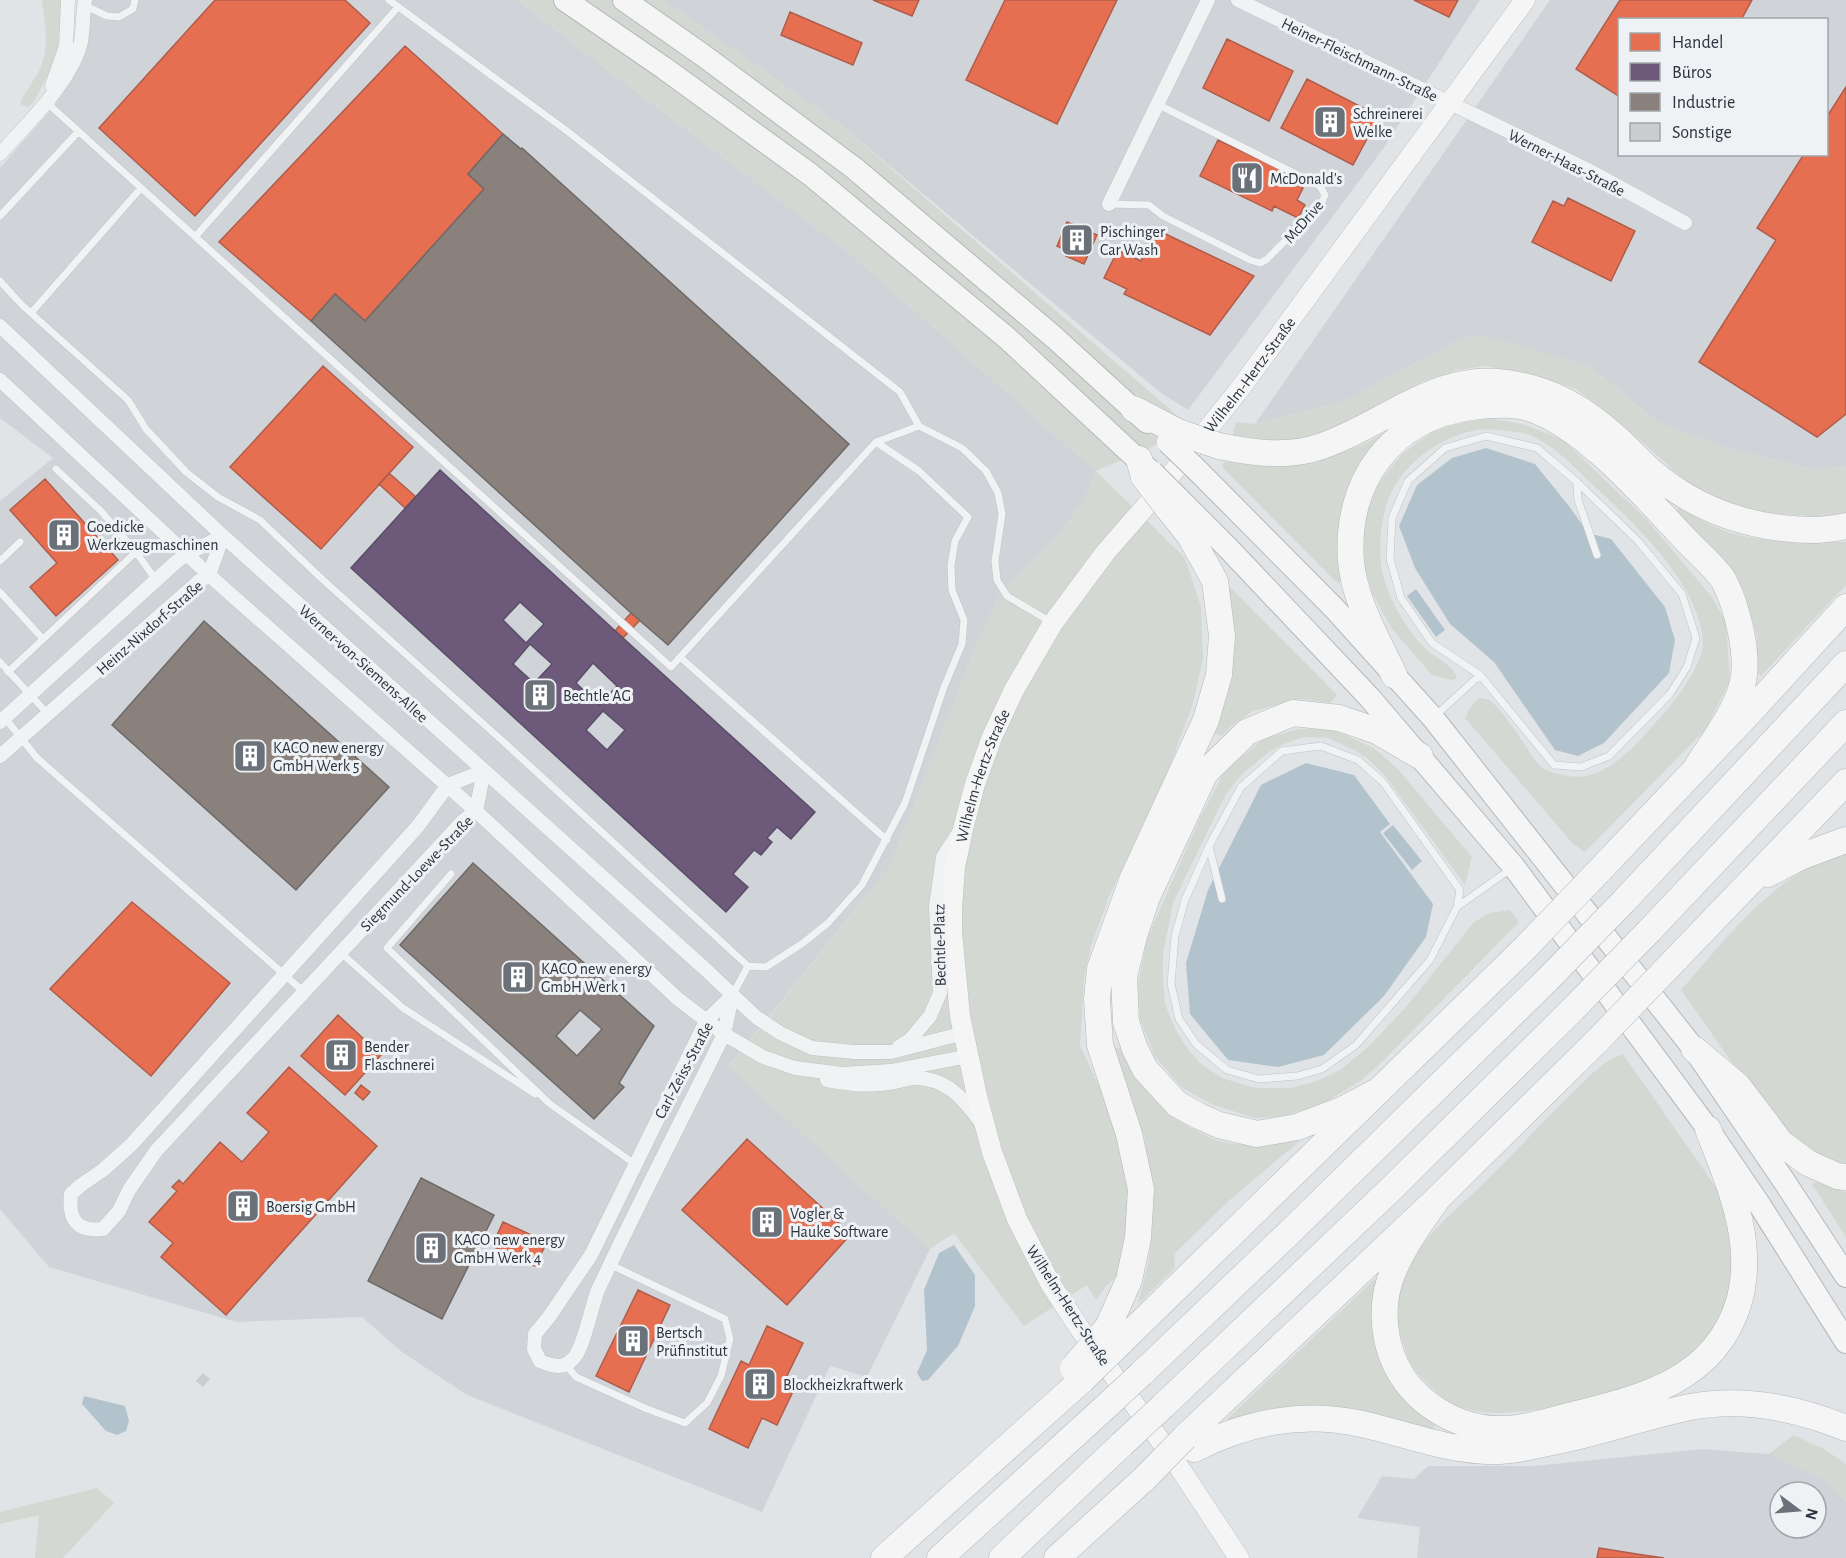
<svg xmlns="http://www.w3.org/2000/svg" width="1846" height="1558" font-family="'Alegreya Sans',sans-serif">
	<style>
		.built { fill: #d0d4d9; fill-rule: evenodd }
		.green { fill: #d3d9d2 }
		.water { fill: #b3c3ce }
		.shops { fill: #e76f51; stroke: #af5d4b; stroke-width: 1.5 }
		.offices { fill: #6d597a; stroke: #594e68; stroke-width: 1.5; fill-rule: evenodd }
		.industry { fill: #8a817c; stroke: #6e6a69; stroke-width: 1.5; fill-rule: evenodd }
		.building { fill: #caccce }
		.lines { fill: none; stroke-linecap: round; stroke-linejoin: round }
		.service-casing { stroke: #c0c2c4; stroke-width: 8 }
		.minor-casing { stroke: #c0c2c4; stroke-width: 15 }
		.secondary-casing { stroke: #c0c2c4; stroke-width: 21 }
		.trunk-casing { stroke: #b4b7ba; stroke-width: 24 }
		.motorway-casing { stroke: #b4b7ba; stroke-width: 27 }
		.service { stroke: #f0f2f3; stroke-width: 7 }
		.minor { stroke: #f0f2f3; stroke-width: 14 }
		.secondary { stroke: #f5f5f6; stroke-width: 20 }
		.trunk { stroke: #f5f5f6; stroke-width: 22 }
		.motorway { stroke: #f5f5f6; stroke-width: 26 }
		.trunk-bridge-casing { stroke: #b4b7ba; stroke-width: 24; stroke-linecap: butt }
		.motorway-bridge-casing { stroke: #b4b7ba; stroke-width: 27; stroke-linecap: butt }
		.trunk-bridge { stroke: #f5f5f6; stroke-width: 22 }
		.motorway-bridge { stroke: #f5f5f6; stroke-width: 26 }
		.labels { text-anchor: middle; stroke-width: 6; stroke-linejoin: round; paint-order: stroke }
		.street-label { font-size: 16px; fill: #2b333d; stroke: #eff2f5 }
		.poi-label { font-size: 16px; fill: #2b333d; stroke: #eff2f5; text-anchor: start }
	</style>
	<rect width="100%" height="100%" fill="#e1e4e6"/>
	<path class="built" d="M92,0H517L613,74L846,250L1096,471L1084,501L1054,540L999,596L976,646L890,866L729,1066L930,1249L867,1377L830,1366L762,1512L467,1395L402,1352L362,1317L236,1322L49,1267L0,1209V501L53,458L0,418V168L56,104Z
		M663,0H1480L1383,149L1188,410L1161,393L842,126Z
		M1550,0H1846V466L1816,470L1729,449L1659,423L1589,366L1464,337L1345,401L1255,424ZM1620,20H1826V154H1620Z
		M1702,1449L1769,1454L1822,1478L1846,1502V1558H1417L1420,1527L1357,1518L1382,1476L1414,1479L1428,1466H1534ZM1780,1492H1816V1528H1780Z"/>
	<path class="green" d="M42,0H62V31L53,65L33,103L28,107L20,104C25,92 33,82 39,71C50,50 45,22 42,0Z
		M517,0H663L842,126L1193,429L1096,471L1185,558L1201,607L1203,658L1193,704L1167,773L1109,897L1091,946L1084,979L1080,1046L1101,1090L1122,1151L1128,1193L1127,1231L1119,1280L1115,1278L1106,1286L1096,1300L1087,1285L1024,1326L954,1233L930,1249L729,1067L890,866L976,646L999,596L1054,540L1084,501L1096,471L846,250L613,74Z
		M1485,336L1589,366L1659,423L1729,449L1816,470L1846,466V515L1826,517L1762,513L1722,500L1688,483L1623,425L1576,389L1538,376L1485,366L1458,370L1423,381L1370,414L1314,438L1280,443L1231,442L1236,422L1255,424L1345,401L1464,337Z
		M1489,418L1522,424L1562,439L1647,520L1712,597L1726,622L1730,681L1706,729L1585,852L1573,844L1465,718L1470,708L1479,698C1483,698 1486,699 1489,700C1502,708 1522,741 1531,754C1534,758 1537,763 1540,766C1545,771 1560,775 1568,776C1605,782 1634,747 1656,722C1672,706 1703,665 1703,643C1701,586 1635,524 1596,488C1575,468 1555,445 1527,434C1521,432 1514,432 1507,431C1498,430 1488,429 1478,430C1446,434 1406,461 1392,491C1382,512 1379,538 1381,563C1383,589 1406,631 1426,649C1435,657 1453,665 1457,678L1452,680L1432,675L1392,629L1372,593L1362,558V526L1378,484L1401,455L1430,433L1454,424Z
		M1380,435L1382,436L1339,528V573L1342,579L1339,583L1334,580L1222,467L1224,462C1241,460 1259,465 1276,465C1308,466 1353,452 1380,435Z
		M1679,507C1694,516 1709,525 1725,531C1764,544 1806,542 1846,542V585L1761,676L1756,671L1757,638L1745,594L1731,572L1676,512Z
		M1222,579L1337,695L1330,703L1300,699L1253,711L1234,724L1221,736L1214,733Z
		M1300,729H1331L1374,748L1396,767L1472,857L1465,885L1386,777L1367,758L1352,749L1328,738L1304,737L1284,744L1269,752L1242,774L1226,794L1173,903L1163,954V981L1165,1004L1175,1029L1188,1049L1200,1063L1222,1078L1255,1088H1289L1315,1082L1340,1070L1368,1047L1406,1007L1474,922L1490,913L1510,910L1519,922L1385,1059L1362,1080L1326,1102L1281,1117L1254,1118L1211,1104L1181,1087L1154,1055L1140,1019L1138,984L1147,939L1199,820L1225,770L1265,738Z
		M1846,854V1166L1811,1154L1768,1114L1681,990C1725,940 1778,868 1846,854Z
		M1112,1047L1121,1048C1139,1086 1162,1114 1201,1133C1208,1136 1215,1140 1222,1142C1248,1147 1275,1144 1301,1140L1232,1198L1174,1254L1175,1268L1138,1304L1149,1259L1152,1198L1145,1139Z
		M1623,1054L1717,1189C1749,1258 1735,1323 1673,1370C1666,1375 1656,1377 1648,1380C1621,1390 1594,1399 1566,1404C1531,1411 1497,1418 1463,1408C1445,1403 1432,1388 1420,1376C1409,1364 1407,1354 1402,1340C1381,1279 1426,1236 1468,1198C1503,1166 1535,1129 1570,1095C1586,1080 1602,1061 1623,1054Z
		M1816,1182L1846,1192V1237L1812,1184Z
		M1377,1277C1362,1342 1381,1386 1435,1425L1433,1429L1301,1406L1269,1409L1229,1421L1227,1419Z
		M1793,1435L1824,1449L1846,1464V1502L1822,1478L1769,1454Z
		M97,1488L114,1503L63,1558H35L39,1515L0,1524V1512Z"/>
	<path class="water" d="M1486,448L1535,464L1569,506L1588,533L1611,539L1665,607L1675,640L1669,673L1604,743L1578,756L1555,750L1494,662L1450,624L1415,568L1399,526L1417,485L1452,458Z
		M1416,589L1445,630L1436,637L1407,596Z
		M1306,763L1354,775L1390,824L1380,832L1433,904L1426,937L1384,996L1324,1055L1278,1067L1228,1060L1190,1014L1186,963L1208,890L1261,785Z
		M1393,825L1422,861L1412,870L1383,833Z
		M954,1245L975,1275V1306L958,1346L928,1380L922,1381L917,1373L927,1350L924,1290L939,1253Z
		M84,1396L125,1406L129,1421L126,1431L117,1435L106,1431L82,1404Z"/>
	<path class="shops" d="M215,0H345L370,23L195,216L99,128Z
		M873,0H919L912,16Z
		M1005,0H1117L1057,124L966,80Z
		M1414,0H1458L1449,17Z
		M1620,0H1752L1741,20H1620V97L1576,69Z
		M790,12L862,43L853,65L781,35Z
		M1227,39L1293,71L1269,121L1203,88Z
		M405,46L503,134L468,174L484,189L365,321L335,294L311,321L219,242Z
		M1307,79L1379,116L1353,165L1281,128Z
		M1846,87V414L1817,437L1699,362L1776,240L1757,228L1804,154H1826V118Z
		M1218,140L1290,174L1287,180L1303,188L1297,200L1305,205L1298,218L1274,206L1272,211L1200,176Z
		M1568,198L1635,231L1611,281L1532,242L1553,201L1564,206Z
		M1067,222L1097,235L1084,264L1066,256L1068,251L1057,246Z
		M1155,229L1254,276L1210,335L1124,294L1127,289L1104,278L1118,250L1141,261Z
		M323,366L413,447L321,549L230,467Z
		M389,473L416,497L405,508L379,484Z
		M45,479L118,560L56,616L30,587L57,563L10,510Z
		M631,613L640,620L623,638L615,631Z
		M132,902L230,983L151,1076L50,989Z
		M338,1015L381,1055L345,1095L301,1056Z
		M289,1067L377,1146L226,1315L161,1257L173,1243L149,1222L177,1191L172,1187L179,1180L183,1184L220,1142L242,1162L269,1132L247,1113Z
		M361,1085L370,1092L363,1100L355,1093Z
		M747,1139L851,1234L787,1305L682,1210Z
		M503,1222L547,1242L535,1266L492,1246Z
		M638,1290L670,1305L629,1392L596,1376Z
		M767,1326L803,1343L784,1382L795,1387L777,1425L762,1418L748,1448L709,1429L741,1361L749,1365Z
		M1599,1548L1643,1555L1664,1558H1597Z"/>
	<path class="offices" d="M440,470L623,638L815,812L791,839L777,827L767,838L772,842L761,855L754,850L733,874L748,887L726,912L351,568ZM520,602L544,624L526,643L503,620ZM530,644L552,664L534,683L513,664ZM593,663L617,686L599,705L576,683ZM603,711L625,730L607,750L586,730Z"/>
	<path class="industry" d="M503,134L521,149L522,148L849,444L668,645L631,613L311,321L335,294L365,321L484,189L468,174Z
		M204,621L389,787L296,890L112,725Z
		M473,863L654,1026L619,1083L624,1087L594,1119L400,945ZM580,1010L602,1029L577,1056L556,1036Z
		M421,1178L494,1215L442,1319L368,1281Z"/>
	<path class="building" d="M203,1373L210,1379L203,1387L196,1381Z"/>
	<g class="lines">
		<g class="service-casing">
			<path id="service" d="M389,0L567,131L900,392L919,426L962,448L986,471L998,493L1002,514L995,561L997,580L1007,596L1051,622
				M84,5L107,16L119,17L133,9L135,0
				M45,101L671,667L876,442L919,426
				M1109,204L1149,205L1163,216L1250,260L1260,263L1266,260L1321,205L1325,195L1320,186L1157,104
				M0,216L78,132
				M195,237L398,7
				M0,281L23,306L128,400L146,429L186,472L218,497L260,520L322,579L507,745L748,966L732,996
				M31,313L141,188
				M1486,436L1537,448L1577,482L1637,540L1682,594L1696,638L1687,667L1670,694L1609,756L1581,767L1554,765L1480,675L1432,643L1401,598L1390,559L1392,518L1408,481L1445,448Z
				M56,469L101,511L136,552L156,580
				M1577,482L1578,500L1597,555
				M0,561L20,542
				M0,592L43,639
				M680,657L887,840
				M0,662L48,714
				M8,672L136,552
				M1435,716L1480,675
				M5,718L37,758L304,992
				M1209,846L1222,899
				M451,874L387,948L550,1104L635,1164
				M1457,907L1460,890L1383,782L1358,760L1321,746L1282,751L1241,787L1209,846L1185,900L1175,936L1171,984L1179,1019L1196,1044L1227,1070L1259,1079L1297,1076L1322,1069L1356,1045L1430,960L1457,907L1512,868
				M341,953L403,1008L535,1094
				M748,966L766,967L803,943L828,923L862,885L905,803L944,687L962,644L964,620L952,590L951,565L955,541L968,517L919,471L876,442
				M566,1365L576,1377L647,1409L685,1423L707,1403L721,1376L730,1339L725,1319L611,1265"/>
		</g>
		<g class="minor-casing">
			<path id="minor" d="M1238,0L1586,169L1685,223
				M52,86L66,46L68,0
				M0,154C26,125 72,81 81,42C83,28 83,14 85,0
				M1109,204L1208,0
				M0,326L223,536L704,968L756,1017L780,1033L812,1048L854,1052H891L964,1033
				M0,380L209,575L476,811L678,999L724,1034L763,1057L795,1068L842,1074L891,1071L969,1056
				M0,722L176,562L187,554L223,536
				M0,756L198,582L209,575L223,536
				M484,771L476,811L463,821L156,1151L129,1190L119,1211L103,1229C77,1232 68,1220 71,1194L81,1185L103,1170L131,1145L418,826L448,785Z
				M732,996L724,1034C682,1120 638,1204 598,1290C591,1307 584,1348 573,1359C563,1370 552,1366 540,1361L534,1349L535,1334L549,1317L591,1255L706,1021Z
				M899,1047L910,1040L930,1016L940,993L936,906L943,857L959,832
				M827,1080C843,1083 861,1086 878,1084C891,1084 903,1079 915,1078C946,1078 963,1098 979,1120"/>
		</g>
		<g class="secondary-casing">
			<g id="secondary">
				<path id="s1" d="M1239,1558L1175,1461L1080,1329L1050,1283L1017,1219L992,1152L977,1096L960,1016L952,932V909L955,867L964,825L975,784L992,737L1014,690L1053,623L1105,553L1146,506L1239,390L1525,0"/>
			</g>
		</g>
		<g class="trunk-casing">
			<path id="trunk" d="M565,0L664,68L811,175L1007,338L1148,469
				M624,0L704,56L854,168L1055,338L1147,422
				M1197,470L1334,608L1433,718L1694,1049L1784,1181L1846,1276
				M1177,497L1229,549L1369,697L1514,867L1708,1129L1761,1207L1846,1342"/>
		</g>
		<g class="motorway-casing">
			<path id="motorway" d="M1134,409L1178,432
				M1219,446C1253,453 1289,458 1322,446C1386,424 1435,372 1508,383C1553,390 1585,409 1619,440C1630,450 1640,462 1651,471C1697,511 1754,530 1814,530C1825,530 1836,528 1846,526
				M1139,459L1144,477
				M1394,675C1378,640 1354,600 1351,561C1345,482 1391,418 1471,407C1488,405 1513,403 1529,408C1584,425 1647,499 1687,541C1697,552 1717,569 1724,581C1737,606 1749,654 1743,682C1737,710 1713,741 1698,765
				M1598,872L1750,712L1846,607
				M1768,874L1800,857L1846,840
				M1624,901L1846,664
				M1649,931L1846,723
				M1675,960L1846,782
				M1694,1049L1738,1086L1781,1143L1808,1163L1837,1176L1846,1177
				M1376,1092L1342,1110L1297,1127L1257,1134L1219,1125L1199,1116L1177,1104L1145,1069L1135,1049L1126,1022L1124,976L1134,936L1147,897L1205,773L1247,732L1293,713L1339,718L1377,731L1420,756
				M1438,1198C1420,1224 1400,1250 1390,1280C1382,1303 1383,1332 1392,1356C1409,1401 1457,1431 1506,1429C1530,1428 1555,1419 1577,1414C1645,1397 1714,1379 1738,1305C1757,1244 1729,1184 1708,1129
				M1108,1327L1129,1280L1138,1238L1141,1189L1129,1134L1100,1045L1097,999L1100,969L1133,878L1206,720L1219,675L1222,636L1215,581L1190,536L1167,507
				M1120,1343L1524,949
				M1141,1374L1292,1230L1548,979
				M1163,1406L1392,1188L1573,1009
				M1185,1437L1438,1198L1599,1039
				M1194,1449C1248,1422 1302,1411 1362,1424C1407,1434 1452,1453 1500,1451C1521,1450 1542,1444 1562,1440C1605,1431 1647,1416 1690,1407C1744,1397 1797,1408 1846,1428
				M884,1558L1082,1380
				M940,1558L1101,1411
				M1002,1558L1122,1444
				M1057,1558L1144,1479"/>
		</g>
		<use href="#service" class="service"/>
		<use href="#minor" class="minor"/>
		<use href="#secondary" class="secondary"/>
		<use href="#trunk" class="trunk"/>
		<use href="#motorway" class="motorway"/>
		<g class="trunk-bridge-casing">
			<path id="trunk-bridge" d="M1168,442L1197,470
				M1152,472L1177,497"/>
		</g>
		<g class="motorway-bridge-casing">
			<path id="motorway-bridge" d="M1178,432L1219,446
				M1144,477L1167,507
				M1524,949L1598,872
				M1548,979L1624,901
				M1573,1009L1649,931
				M1599,1039L1675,960
				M1073,1368L1108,1327
				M1082,1380L1120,1343
				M1101,1411L1141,1374
				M1122,1444L1163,1406
				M1144,1479L1185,1437"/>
		</g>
		<use href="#trunk-bridge" class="trunk-bridge"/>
		<use href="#motorway-bridge" class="motorway-bridge"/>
	</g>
	<defs>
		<g id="building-square" transform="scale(1.725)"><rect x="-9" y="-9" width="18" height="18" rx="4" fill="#6b7178" stroke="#eff2f5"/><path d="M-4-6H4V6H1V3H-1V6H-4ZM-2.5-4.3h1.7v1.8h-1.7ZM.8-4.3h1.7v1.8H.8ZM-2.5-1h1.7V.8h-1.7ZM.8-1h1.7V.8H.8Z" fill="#fff"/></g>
		<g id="restaurant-square" transform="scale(1.725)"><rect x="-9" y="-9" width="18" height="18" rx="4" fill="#6b7178" stroke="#eff2f5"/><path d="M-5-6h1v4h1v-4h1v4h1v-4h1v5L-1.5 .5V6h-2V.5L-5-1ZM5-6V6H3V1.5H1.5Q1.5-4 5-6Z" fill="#fff"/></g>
	</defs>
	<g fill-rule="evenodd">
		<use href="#building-square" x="1330" y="122"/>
		<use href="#restaurant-square" x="1247" y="178"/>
		<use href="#building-square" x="1077" y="240"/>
		<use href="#building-square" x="64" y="535"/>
		<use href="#building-square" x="540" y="695"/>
		<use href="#building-square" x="250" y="756"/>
		<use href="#building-square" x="518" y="977"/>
		<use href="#building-square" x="341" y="1055"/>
		<use href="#building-square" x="243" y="1206"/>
		<use href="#building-square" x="767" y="1222"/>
		<use href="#building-square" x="431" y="1248"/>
		<use href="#building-square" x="633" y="1341"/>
		<use href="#building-square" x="760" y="1384"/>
	</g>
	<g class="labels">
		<g class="street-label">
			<text transform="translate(1360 59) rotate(26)" y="6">Heiner-Fleischmann-Straße</text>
			<text transform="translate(1567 162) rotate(27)" y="6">Werner-Haas-Straße</text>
			<text transform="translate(1303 221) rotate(-49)" y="6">McDrive</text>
			<text dy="6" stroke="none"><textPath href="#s1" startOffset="1348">Wilhelm-Hertz-Straße</textPath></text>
			<text transform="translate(149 627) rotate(-41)" y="6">Heinz-Nixdorf-Straße</text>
			<text transform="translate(364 663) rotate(42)" y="6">Werner-von-Siemens-Allee</text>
			<text dy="6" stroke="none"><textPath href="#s1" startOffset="862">Wilhelm-Hertz-Straße</textPath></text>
			<text transform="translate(416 873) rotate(-46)" y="6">Siegmund-Loewe-Straße</text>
			<text transform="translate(939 945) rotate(-91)" y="6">Bechtle-Platz</text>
			<text transform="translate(683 1070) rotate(-62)" y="6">Carl-Zeiss-Straße</text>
			<text transform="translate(1069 1305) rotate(57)" y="6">Wilhelm-Hertz-Straße</text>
		</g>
		<g class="poi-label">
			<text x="1353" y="119">Schreinerei<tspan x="1353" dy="18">Welke</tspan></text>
			<text x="1270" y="184">McDonald's</text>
			<text x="1100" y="237">Pischinger<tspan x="1100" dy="18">Car Wash</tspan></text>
			<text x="87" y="532">Goedicke<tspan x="87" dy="18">Werkzeugmaschinen</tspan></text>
			<text x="563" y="701">Bechtle AG</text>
			<text x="273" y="753">KACO new energy<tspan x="273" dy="18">GmbH Werk 5</tspan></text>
			<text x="541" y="974">KACO new energy<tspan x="541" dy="18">GmbH Werk 1</tspan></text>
			<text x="364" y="1052">Bender<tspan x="364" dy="18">Flaschnerei</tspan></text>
			<text x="266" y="1212">Boersig GmbH</text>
			<text x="790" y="1219">Vogler &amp;<tspan x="790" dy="18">Hauke Software</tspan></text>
			<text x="454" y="1245">KACO new energy<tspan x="454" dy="18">GmbH Werk 4</tspan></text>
			<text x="656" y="1338">Bertsch<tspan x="656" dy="18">Prüfinstitut</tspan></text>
			<text x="783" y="1390">Blockheizkraftwerk</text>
		</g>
	</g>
	<rect x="1618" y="18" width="210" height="138" fill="#eff2f5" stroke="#a1a6ab" stroke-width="1.5"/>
	<rect x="1630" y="33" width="30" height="18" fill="#e76f51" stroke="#a1a6ab" stroke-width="1.5"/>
	<text x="1672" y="48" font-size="18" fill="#2b333d">Handel</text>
	<rect x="1630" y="63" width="30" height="18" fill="#6d597a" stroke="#a1a6ab" stroke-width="1.5"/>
	<text x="1672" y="78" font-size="18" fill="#2b333d">Büros</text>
	<rect x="1630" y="93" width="30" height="18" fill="#8a817c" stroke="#a1a6ab" stroke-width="1.5"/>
	<text x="1672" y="108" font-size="18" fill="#2b333d">Industrie</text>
	<rect x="1630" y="123" width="30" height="18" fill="#caccce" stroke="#a1a6ab" stroke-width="1.5"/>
	<text x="1672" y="138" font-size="18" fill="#2b333d">Sonstige</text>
	<g transform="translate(1798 1510) rotate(106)"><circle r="28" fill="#eff2f5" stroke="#a1a6ab" stroke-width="1.5"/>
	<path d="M0-4.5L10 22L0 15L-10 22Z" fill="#6b7178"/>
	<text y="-9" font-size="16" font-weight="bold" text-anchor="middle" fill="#2b333d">N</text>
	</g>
</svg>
